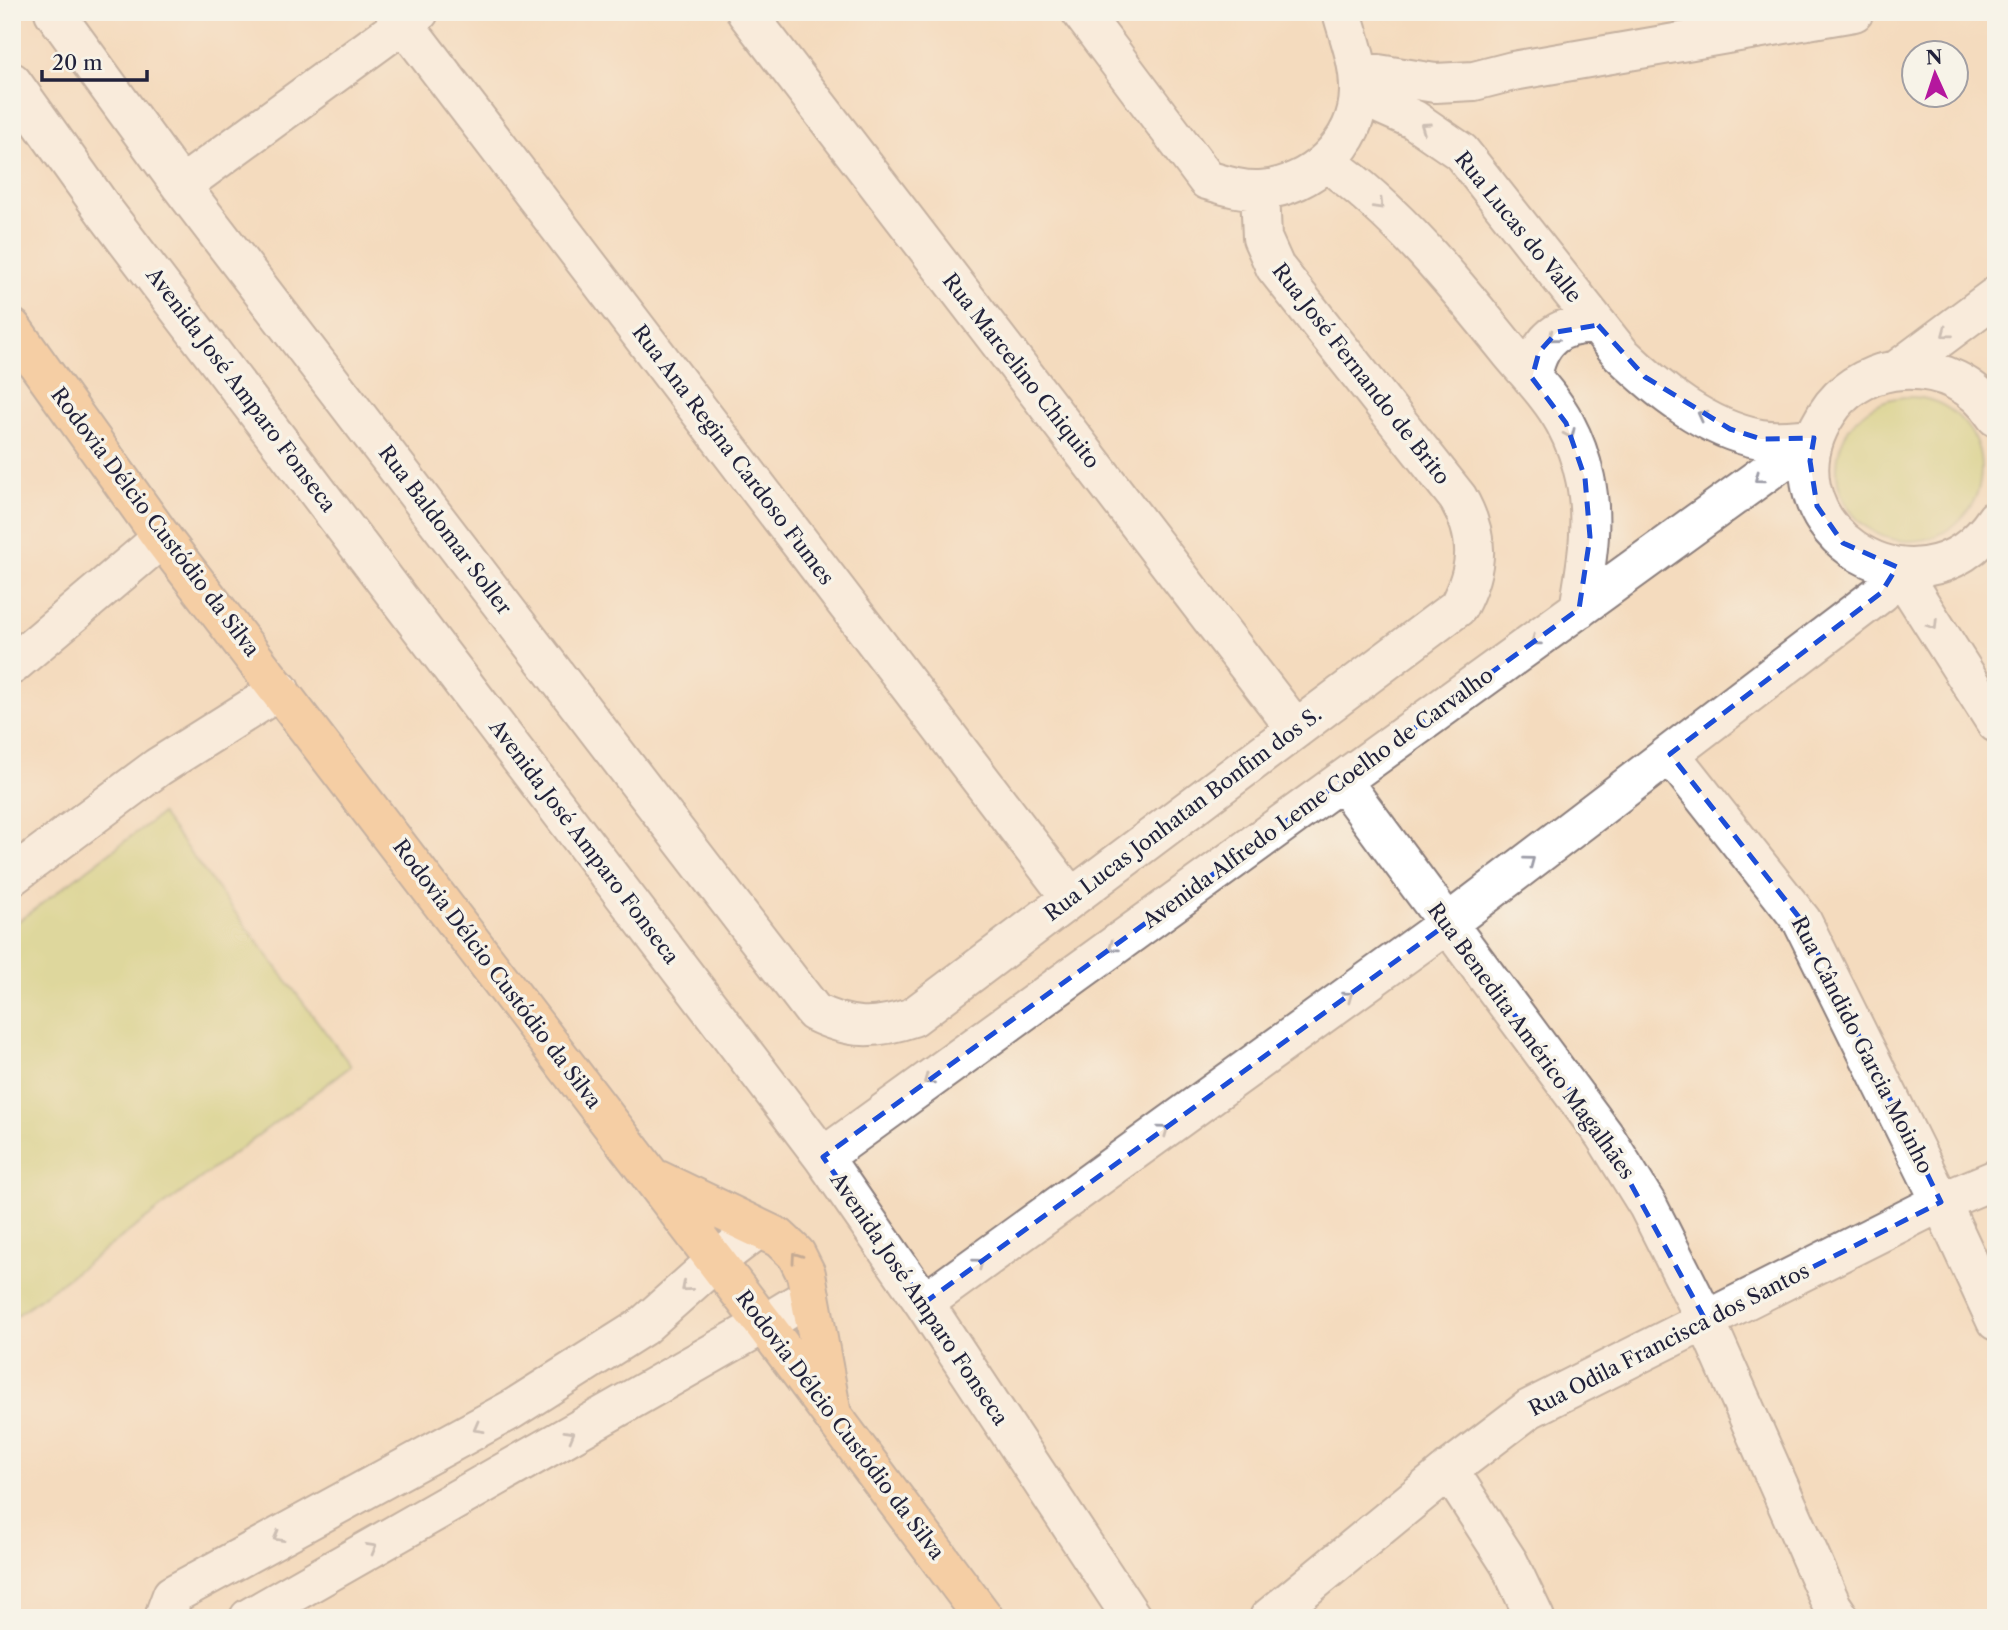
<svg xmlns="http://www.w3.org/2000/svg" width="2008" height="1630" font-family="'Libre Caslon Text',serif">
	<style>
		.green { fill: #c4d375; stroke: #737a58; stroke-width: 2 }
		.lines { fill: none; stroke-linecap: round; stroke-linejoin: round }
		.minor-casing { stroke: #8b7e7c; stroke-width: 42 }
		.major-casing { stroke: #8b7e7c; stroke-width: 42 }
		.minor { stroke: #fff; stroke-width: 38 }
		.major { stroke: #f6be86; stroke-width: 38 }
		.oneway { stroke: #9c9ca7 }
		.oneway2 { stroke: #8c7060 }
		.marked { fill: none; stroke: #1d4ed8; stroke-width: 5; stroke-dasharray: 14 9; stroke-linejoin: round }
		.labels { text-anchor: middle; stroke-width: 7; stroke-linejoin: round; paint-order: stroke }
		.street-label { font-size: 21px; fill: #22223b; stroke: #f7f3e8 }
	</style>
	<rect width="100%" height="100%" fill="#f7f3e8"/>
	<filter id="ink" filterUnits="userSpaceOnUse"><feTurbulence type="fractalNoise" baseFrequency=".0143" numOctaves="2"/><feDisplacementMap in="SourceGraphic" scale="14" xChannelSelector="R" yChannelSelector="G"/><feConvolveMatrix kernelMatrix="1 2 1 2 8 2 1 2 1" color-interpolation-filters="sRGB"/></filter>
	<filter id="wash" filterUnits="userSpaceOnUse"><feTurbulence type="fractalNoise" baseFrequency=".00686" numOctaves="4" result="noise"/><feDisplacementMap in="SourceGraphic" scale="28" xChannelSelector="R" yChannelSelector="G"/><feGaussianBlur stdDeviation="1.57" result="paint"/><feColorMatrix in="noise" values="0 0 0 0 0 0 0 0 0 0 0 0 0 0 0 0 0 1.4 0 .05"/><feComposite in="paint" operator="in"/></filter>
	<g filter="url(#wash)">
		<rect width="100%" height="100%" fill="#f4dbbe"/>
		<path class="green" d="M1837 469a72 72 0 1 1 144 0a72 72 0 1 1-144 0Z
			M161,814L351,1066L12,1319V926Z"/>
	</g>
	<g filter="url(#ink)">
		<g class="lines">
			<g class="minor-casing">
				<path id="minor" d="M54,12L181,186L814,1012C850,1030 875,1030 913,1017L1458,607C1479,567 1480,537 1458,498L1275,267L1262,238L1260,190
					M395,12L1071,898
					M746,12L1296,729
					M1081,12L1207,180C1224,185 1242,191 1260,190C1311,187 1358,143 1359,92C1360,64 1349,38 1342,12
					M1359,71L1435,83L1474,81L1513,71L1854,12
					M12,82L105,212L823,1157L924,1303L1132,1618
					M1359,95L1413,119L1461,152L1620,353C1658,390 1706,429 1760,439C1777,442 1797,439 1814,438
					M1326,162C1396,210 1457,286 1510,352C1529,375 1551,397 1565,423C1574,440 1581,459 1585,478C1595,522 1586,566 1579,609
					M181,186L419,12
					M1897,370L1996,296
					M1532,378C1538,340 1559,322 1598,325
					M1996,417C1975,384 1941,368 1902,370C1876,371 1849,385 1833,405C1747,518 1917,637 1996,519
					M1897,567L1996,723
					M12,665L162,538
					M1670,754L1802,921L1941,1202L1996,1321
					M1342,781L1604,1135L1648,1206L1706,1321L1832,1606L1840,1618
					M12,876L158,767L280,690
					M823,1157L1814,438
					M924,1303L1447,924L1881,593L1897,567
					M1449,1470L1509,1563L1535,1618
					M172,1618L166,1611L172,1595L511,1410L642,1327L716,1261L758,1229
					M249,1618L764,1324L810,1296
					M1269,1618L1449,1470L1529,1409L1941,1202L1996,1179"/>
			</g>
			<g class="major-casing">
				<path id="major" d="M12,328L162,538L764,1324L984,1618
					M658,1180L779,1238L796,1254L806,1274L831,1409"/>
			</g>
			<use href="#minor" class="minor"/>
			<use href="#major" class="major"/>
		</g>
		<defs><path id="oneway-chevron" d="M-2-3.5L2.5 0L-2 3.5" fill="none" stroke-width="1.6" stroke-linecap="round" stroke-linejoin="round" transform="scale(1.75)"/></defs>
		<g class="oneway">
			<use href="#oneway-chevron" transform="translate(1425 127) rotate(-145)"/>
			<use href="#oneway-chevron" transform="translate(1379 205) rotate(46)"/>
			<use href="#oneway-chevron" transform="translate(1946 333) rotate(143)"/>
			<use href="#oneway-chevron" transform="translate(1553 337) rotate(141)"/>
			<use href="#oneway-chevron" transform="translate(1702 415) rotate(-152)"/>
			<use href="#oneway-chevron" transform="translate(1570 434) rotate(66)"/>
			<use href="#oneway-chevron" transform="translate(1759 478) rotate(144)"/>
			<use href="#oneway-chevron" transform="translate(1933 625) rotate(58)"/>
			<use href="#oneway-chevron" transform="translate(1535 641) rotate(144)"/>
			<use href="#oneway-chevron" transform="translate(1530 861) rotate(-37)"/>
			<use href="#oneway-chevron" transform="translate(1113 947) rotate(144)"/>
			<use href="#oneway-chevron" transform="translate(1348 996) rotate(-36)"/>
			<use href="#oneway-chevron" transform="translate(928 1080) rotate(144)"/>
			<use href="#oneway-chevron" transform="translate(1164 1130) rotate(-36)"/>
			<use href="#oneway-chevron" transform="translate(979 1263) rotate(-36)"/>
			<use href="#oneway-chevron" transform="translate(686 1287) rotate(139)"/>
			<use href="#oneway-chevron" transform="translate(478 1428) rotate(151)"/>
			<use href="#oneway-chevron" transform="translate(570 1435) rotate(-30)"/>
			<use href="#oneway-chevron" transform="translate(278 1537) rotate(151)"/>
			<use href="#oneway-chevron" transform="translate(372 1548) rotate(-30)"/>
		</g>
		<use class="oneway2" href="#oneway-chevron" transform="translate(796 1257) rotate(-125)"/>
	</g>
	<path d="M0 0H2008V1630H0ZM1598,325L1645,377L1730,429L1761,439L1814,438L1810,461L1817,506L1843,543L1897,567L1881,593L1670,754L1802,921L1941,1202L1706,1321L1604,1135L1447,924L924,1303L823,1157L1579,609L1590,537L1585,478L1566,423L1532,378L1539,352L1557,332Z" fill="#f4dbbe" fill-opacity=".55" fill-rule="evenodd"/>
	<path class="marked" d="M1598,325L1645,377L1730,429L1761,439L1814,438L1810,461L1817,506L1843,543L1897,567L1881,593L1670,754L1802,921L1941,1202L1706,1321L1604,1135L1447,924L924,1303L823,1157L1579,609L1590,537L1585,478L1566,423L1532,378L1539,352L1557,332Z"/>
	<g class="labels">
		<g class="street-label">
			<text transform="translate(1518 227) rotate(51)" y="7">Rua Lucas do Valle</text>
			<text transform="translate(1021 371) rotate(52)" y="7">Rua Marcelino Chiquito</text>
			<text transform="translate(1361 374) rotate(52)" y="7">Rua José Fernando de Brito</text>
			<text transform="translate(241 390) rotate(53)" y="7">Avenida José Amparo Fonseca</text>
			<text transform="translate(733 455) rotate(53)" y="7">Rua Ana Regina Cardoso Fumes</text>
			<text transform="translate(155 522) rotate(53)" y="7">Rodovia Délcio Custódio da Silva</text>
			<text transform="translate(445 530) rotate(53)" y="7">Rua Baldomar Soller</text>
			<text transform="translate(1318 798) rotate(-36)" y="7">Avenida Alfredo Leme Coelho de Carvalho</text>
			<text transform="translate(1183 814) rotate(-37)" y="7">Rua Lucas Jonhatan Bonfim dos S.</text>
			<text transform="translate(584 842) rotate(53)" y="7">Avenida José Amparo Fonseca</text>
			<text transform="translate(497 974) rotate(53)" y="7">Rodovia Délcio Custódio da Silva</text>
			<text transform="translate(1531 1041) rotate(54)" y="7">Rua Benedita Américo Magalhães</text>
			<text transform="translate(1862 1045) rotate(63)" y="7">Rua Cândido Garcia Moinho</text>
			<text transform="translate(919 1299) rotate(56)" y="7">Avenida José Amparo Fonseca</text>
			<text transform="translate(1669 1340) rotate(-27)" y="7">Rua Odila Francisca dos Santos</text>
			<text transform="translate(840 1425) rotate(53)" y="7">Rodovia Délcio Custódio da Silva</text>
		</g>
	</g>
	<rect width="2008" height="1630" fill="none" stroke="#f7f3e8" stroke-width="42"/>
	<g transform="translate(1935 74) rotate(357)"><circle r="33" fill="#f7f3e8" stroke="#a29fa3" stroke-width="2"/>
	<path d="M0-5L12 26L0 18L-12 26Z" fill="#b5179e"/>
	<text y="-10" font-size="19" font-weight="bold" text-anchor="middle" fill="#22223b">N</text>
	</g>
	<path d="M42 70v10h105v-10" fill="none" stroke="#22223b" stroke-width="3.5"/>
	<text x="52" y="70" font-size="21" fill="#22223b" stroke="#f7f3e8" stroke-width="5" paint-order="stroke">20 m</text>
</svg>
